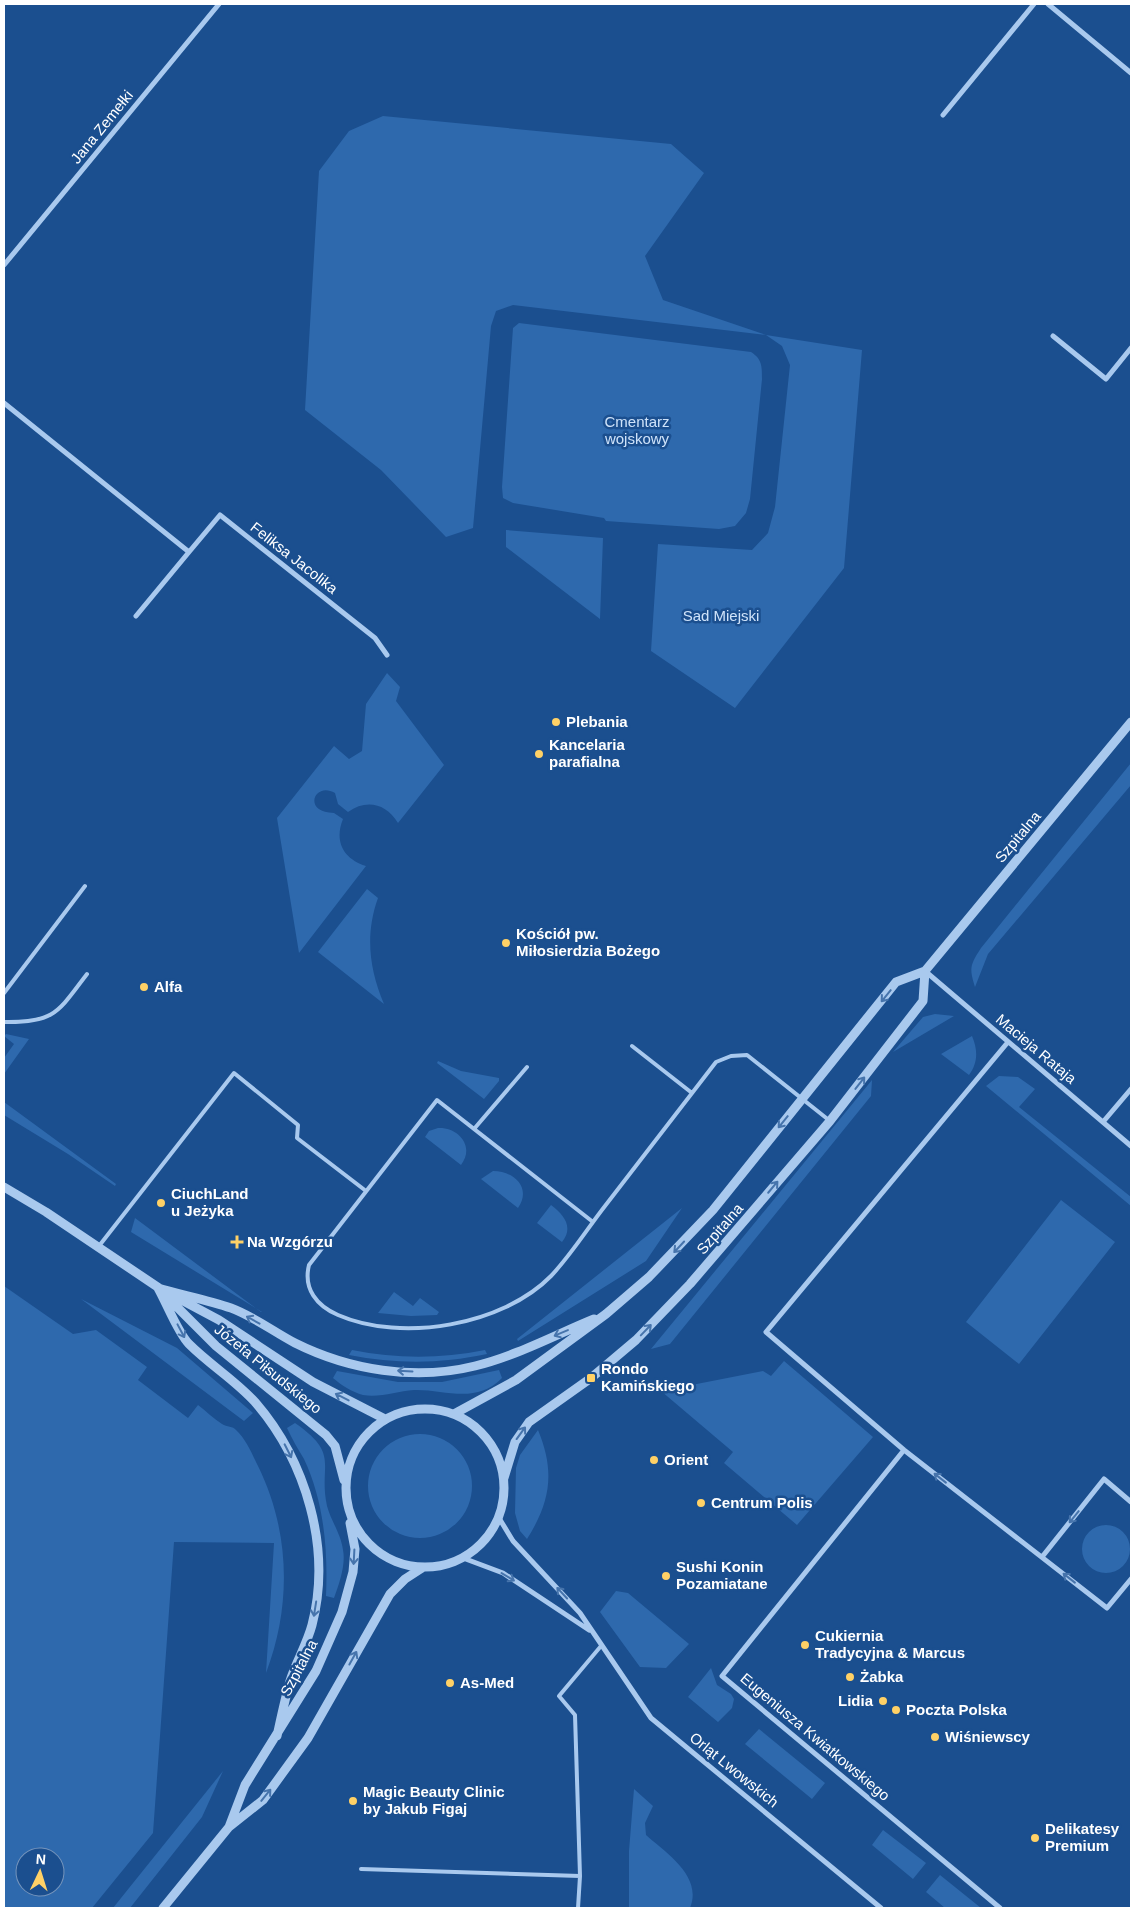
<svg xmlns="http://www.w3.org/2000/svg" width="1135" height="1912" font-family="Helvetica,sans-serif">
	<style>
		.green { fill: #2e69ad; fill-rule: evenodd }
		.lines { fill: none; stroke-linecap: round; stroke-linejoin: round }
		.service { stroke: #a9c9ee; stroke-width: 4 }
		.minor { stroke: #a9c9ee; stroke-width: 5 }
		.tertiary { stroke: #a9c9ee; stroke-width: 9 }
		.oneway { stroke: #4674ac }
		.poi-dot { fill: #ffd166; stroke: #1b4f8f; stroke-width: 2 }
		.labels { text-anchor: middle; stroke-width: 5; stroke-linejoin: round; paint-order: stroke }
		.street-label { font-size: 15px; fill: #fff; stroke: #1b4f8f }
		.park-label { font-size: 15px; fill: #cfe3fa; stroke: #1b4f8f }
		.poi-label { font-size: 15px; font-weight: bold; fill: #fff; stroke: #1b4f8f; text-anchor: start }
	</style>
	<rect width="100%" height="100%" fill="#1b4f8f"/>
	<path class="green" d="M383,116L671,144L704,173L645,256L663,300L766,335L862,350L844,568L735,708L651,651L658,544L752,550L768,533L775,507L790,365L782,346L766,335L513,305L496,311L491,326L473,528L446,537L381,470L305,410L319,171L349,131Z
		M519,323L751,352C762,359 762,366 762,379L750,499L746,513L735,526L719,529L606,521L604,518L513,503L503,498L502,487L513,328Z
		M506,530L603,538L600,619L506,547Z
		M387,673L400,687L396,701L444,765L398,823C386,803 366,799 348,812L338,804L335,793C314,781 302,813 334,813L343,819C334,841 343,859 366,866L299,953L277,818L334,746L349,759L362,751L366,704Z
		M1131,763V785L988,954L975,987C969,968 970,965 981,948Z
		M367,889L378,898C365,934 369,969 384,1004L318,952Z
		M935,1014L954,1016L893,1052L923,1017Z
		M6,1034L29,1039L4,1074V1058L14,1044L4,1036Z
		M972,1036C978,1050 978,1063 969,1075L941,1054Z
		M438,1061L461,1071L499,1078V1081L484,1099L437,1063Z
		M999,1076L1018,1077L1035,1089L1019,1107L1131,1197V1206L986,1086Z
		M872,1080L871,1096L670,1344L651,1349Z
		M4,1102L116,1184L115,1186L68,1154L4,1115Z
		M438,1128C459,1127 475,1147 461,1165L425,1137L429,1131Z
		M493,1171C514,1171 532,1188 518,1208L481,1179Z
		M1061,1200L1115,1242L1019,1364L966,1322Z
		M551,1205C564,1215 574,1227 562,1242L537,1223Z
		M682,1208L646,1261L518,1341L517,1339Z
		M135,1218L261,1312H262L131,1232Z
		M4,1286L73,1334L96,1330L147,1367L138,1380L188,1418L198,1405C206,1411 214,1419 222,1424C227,1427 233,1426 236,1430C246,1439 252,1454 258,1466C290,1531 292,1605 266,1673L274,1543L174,1542L153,1833L92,1908H4ZM25,1857H55V1887H25Z
		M394,1292L413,1306L420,1298L439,1312L437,1315L411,1316L378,1313Z
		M81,1299L177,1348L253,1413L244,1421Z
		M352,1350C397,1359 440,1359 485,1350L487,1354C440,1364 396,1364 349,1355Z
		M784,1361L873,1437L797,1525L724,1463L733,1452L661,1391L763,1371L771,1376Z
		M499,1370L502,1378C476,1405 444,1389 414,1390C397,1391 380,1398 363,1395C352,1392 341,1385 333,1378L337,1371L398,1382H442Z
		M295,1423C341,1455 318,1464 327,1506C331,1521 341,1534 343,1550C346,1565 339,1584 334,1598L326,1596C328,1549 324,1502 304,1459C298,1449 292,1439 287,1428Z
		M538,1430C555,1471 551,1501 527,1539L520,1531L515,1513L516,1468L520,1455Z
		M368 1486a52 52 0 1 1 104 0a52 52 0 1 1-104 0Z
		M1082 1549a24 24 0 1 1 48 0a24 24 0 1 1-48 0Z
		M616,1591L628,1593L689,1644L666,1668L640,1667L600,1612Z
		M711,1668L717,1685L731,1694L734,1699L732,1708L718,1722L688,1697Z
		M759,1729L825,1783L812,1799L745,1744Z
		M223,1771L202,1817L130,1908H113Z
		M634,1789L653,1806L645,1823L646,1835C666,1853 703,1876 690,1908H629V1851Z
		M883,1830L926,1863L913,1879L872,1845Z
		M940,1875L981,1908H945L926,1892Z"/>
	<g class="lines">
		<path class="service" d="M4,993L85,886
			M4,1022C55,1023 58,1012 87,974
			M632,1046L692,1093
			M474,1129L527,1067
			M593,1222L437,1100L309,1265C303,1289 317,1306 338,1315C402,1343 503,1325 551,1276C571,1255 587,1229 605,1206C642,1158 679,1110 716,1062L731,1056L747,1055L830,1121
			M99,1246L234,1073L298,1125L297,1138L366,1191
			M361,1869L580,1876L575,1715L559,1696L601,1646
			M578,1908L580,1876"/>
		<path class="minor" d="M1048,4L1131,73
			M943,115L1034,4
			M4,265L219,4
			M1053,336L1106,379L1131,348
			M4,403L189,552L136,616
			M189,552L220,515L375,638L387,655
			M925,971L1131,1146
			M1008,1042L766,1332L904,1450L1107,1608L1131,1579
			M1103,1122L1131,1089
			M904,1450L722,1676L1000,1908
			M499,1518L513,1541L580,1613L651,1718L881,1908
			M1042,1557L1104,1479L1131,1502
			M463,1558L503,1573L589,1630"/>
		<path class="tertiary" d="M4,1187L46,1212L162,1290
			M158,1288C167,1304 178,1333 189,1344C210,1365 235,1380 255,1402C306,1461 332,1548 312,1625C307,1644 296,1662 290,1681C285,1699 281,1718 277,1736
			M158,1288C182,1295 208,1300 231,1308C253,1316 274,1332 295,1343C349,1370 415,1381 475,1366C516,1356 555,1335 594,1319
			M166,1296L216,1346L326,1435L335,1446L344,1480
			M174,1296L219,1320L313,1382L385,1419
			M346 1488a79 79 0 1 1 158 0a79 79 0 1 1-158 0Z
			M454,1414L516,1380L606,1314L649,1277L713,1210L896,982L925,971L1131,722
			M504,1478L515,1442L529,1422L591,1378L636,1340L690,1284L830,1121L923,1001L925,971
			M229,1827L245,1785L316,1671L342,1612L353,1572L355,1549L350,1523
			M163,1908L229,1827L263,1800L308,1738L390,1594L405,1579L422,1568"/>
	</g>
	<defs><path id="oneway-shaft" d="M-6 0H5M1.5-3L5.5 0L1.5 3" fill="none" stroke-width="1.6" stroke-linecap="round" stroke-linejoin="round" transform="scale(1.25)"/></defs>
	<g class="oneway">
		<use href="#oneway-shaft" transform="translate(886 996) rotate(129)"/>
		<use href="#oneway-shaft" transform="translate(860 1083) rotate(-52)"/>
		<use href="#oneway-shaft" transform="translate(783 1122) rotate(129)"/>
		<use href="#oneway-shaft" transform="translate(773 1187) rotate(-50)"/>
		<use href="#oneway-shaft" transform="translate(679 1247) rotate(133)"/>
		<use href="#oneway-shaft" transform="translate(253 1320) rotate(-151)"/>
		<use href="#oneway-shaft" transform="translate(646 1330) rotate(-46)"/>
		<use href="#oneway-shaft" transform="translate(181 1331) rotate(62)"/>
		<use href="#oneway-shaft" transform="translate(561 1333) rotate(157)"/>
		<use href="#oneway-shaft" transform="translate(405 1371) rotate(-177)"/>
		<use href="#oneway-shaft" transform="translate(342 1397) rotate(-153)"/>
		<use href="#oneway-shaft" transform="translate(521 1433) rotate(-54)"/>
		<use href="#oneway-shaft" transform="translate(288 1451) rotate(63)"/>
		<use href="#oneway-shaft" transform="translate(940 1478) rotate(-142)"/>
		<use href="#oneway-shaft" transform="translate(1074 1517) rotate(129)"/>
		<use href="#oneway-shaft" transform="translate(354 1557) rotate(93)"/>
		<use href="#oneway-shaft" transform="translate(508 1577) rotate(31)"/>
		<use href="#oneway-shaft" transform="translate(1069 1578) rotate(-142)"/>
		<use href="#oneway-shaft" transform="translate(562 1593) rotate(-133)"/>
		<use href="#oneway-shaft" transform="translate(315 1609) rotate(99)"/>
		<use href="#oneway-shaft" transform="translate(353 1658) rotate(-61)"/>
		<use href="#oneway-shaft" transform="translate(266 1795) rotate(-51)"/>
	</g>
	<g class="poi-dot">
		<circle cx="556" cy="722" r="5"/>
		<circle cx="539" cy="754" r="5"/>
		<circle cx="506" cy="943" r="5"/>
		<circle cx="144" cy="987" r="5"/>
		<circle cx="161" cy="1203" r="5"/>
		<path d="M234.5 1234.5h5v5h5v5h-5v5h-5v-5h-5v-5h5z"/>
		<rect x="586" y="1373" width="10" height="10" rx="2.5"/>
		<circle cx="654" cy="1460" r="5"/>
		<circle cx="701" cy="1503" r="5"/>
		<circle cx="666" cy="1576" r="5"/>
		<circle cx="805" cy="1645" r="5"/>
		<circle cx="850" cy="1677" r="5"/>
		<circle cx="450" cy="1683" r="5"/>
		<circle cx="883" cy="1701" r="5"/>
		<circle cx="896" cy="1710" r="5"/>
		<circle cx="935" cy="1737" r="5"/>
		<circle cx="353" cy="1801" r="5"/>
		<circle cx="1035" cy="1838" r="5"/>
	</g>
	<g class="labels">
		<g class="street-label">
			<text transform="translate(102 127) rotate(-51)" y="5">Jana Zemełki</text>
			<text transform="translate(294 558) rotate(38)" y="5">Feliksa Jacolika</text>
			<text transform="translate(1018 837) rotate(-50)" y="5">Szpitalna</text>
			<text transform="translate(1036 1049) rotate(40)" y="5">Macieja Rataja</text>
			<text transform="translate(720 1229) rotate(-49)" y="5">Szpitalna</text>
			<text transform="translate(268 1369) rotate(39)" y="5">Józefa Piłsudskiego</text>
			<text transform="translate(299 1668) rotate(-62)" y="5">Szpitalna</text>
			<text transform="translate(815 1737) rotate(40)" y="5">Eugeniusza Kwiatkowskiego</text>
			<text transform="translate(734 1770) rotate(39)" y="5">Orląt Lwowskich</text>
		</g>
		<g class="park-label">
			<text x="637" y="427">Cmentarz<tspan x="637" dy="17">wojskowy</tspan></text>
			<text x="721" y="621">Sad Miejski</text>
		</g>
		<g class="poi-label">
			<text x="566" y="727">Plebania</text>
			<text x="549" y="750">Kancelaria<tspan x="549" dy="17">parafialna</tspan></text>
			<text x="516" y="939">Kościół pw.<tspan x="516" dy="17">Miłosierdzia Bożego</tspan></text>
			<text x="154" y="992">Alfa</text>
			<text x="171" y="1199">CiuchLand<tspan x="171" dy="17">u Jeżyka</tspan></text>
			<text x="247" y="1247">Na Wzgórzu</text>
			<text x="601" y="1374">Rondo<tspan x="601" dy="17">Kamińskiego</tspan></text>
			<text x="664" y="1465">Orient</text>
			<text x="711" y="1508">Centrum Polis</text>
			<text x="676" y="1572">Sushi Konin<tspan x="676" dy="17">Pozamiatane</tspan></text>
			<text x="815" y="1641">Cukiernia<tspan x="815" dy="17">Tradycyjna &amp; Marcus</tspan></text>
			<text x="860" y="1682">Żabka</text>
			<text x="460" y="1688">As-Med</text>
			<text x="873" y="1706" text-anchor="end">Lidia</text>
			<text x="906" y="1715">Poczta Polska</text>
			<text x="945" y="1742">Wiśniewscy</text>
			<text x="363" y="1797">Magic Beauty Clinic<tspan x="363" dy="17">by Jakub Figaj</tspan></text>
			<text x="1045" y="1834">Delikatesy<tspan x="1045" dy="17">Premium</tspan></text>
		</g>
	</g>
	<rect width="1135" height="1912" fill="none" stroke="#ffffff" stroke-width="10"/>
	<g transform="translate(40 1872) rotate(4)"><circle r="24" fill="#1b4f8f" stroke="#7695bc"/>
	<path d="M0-4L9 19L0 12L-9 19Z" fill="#ffd166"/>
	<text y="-8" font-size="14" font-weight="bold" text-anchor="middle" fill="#ffffff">N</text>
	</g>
</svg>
